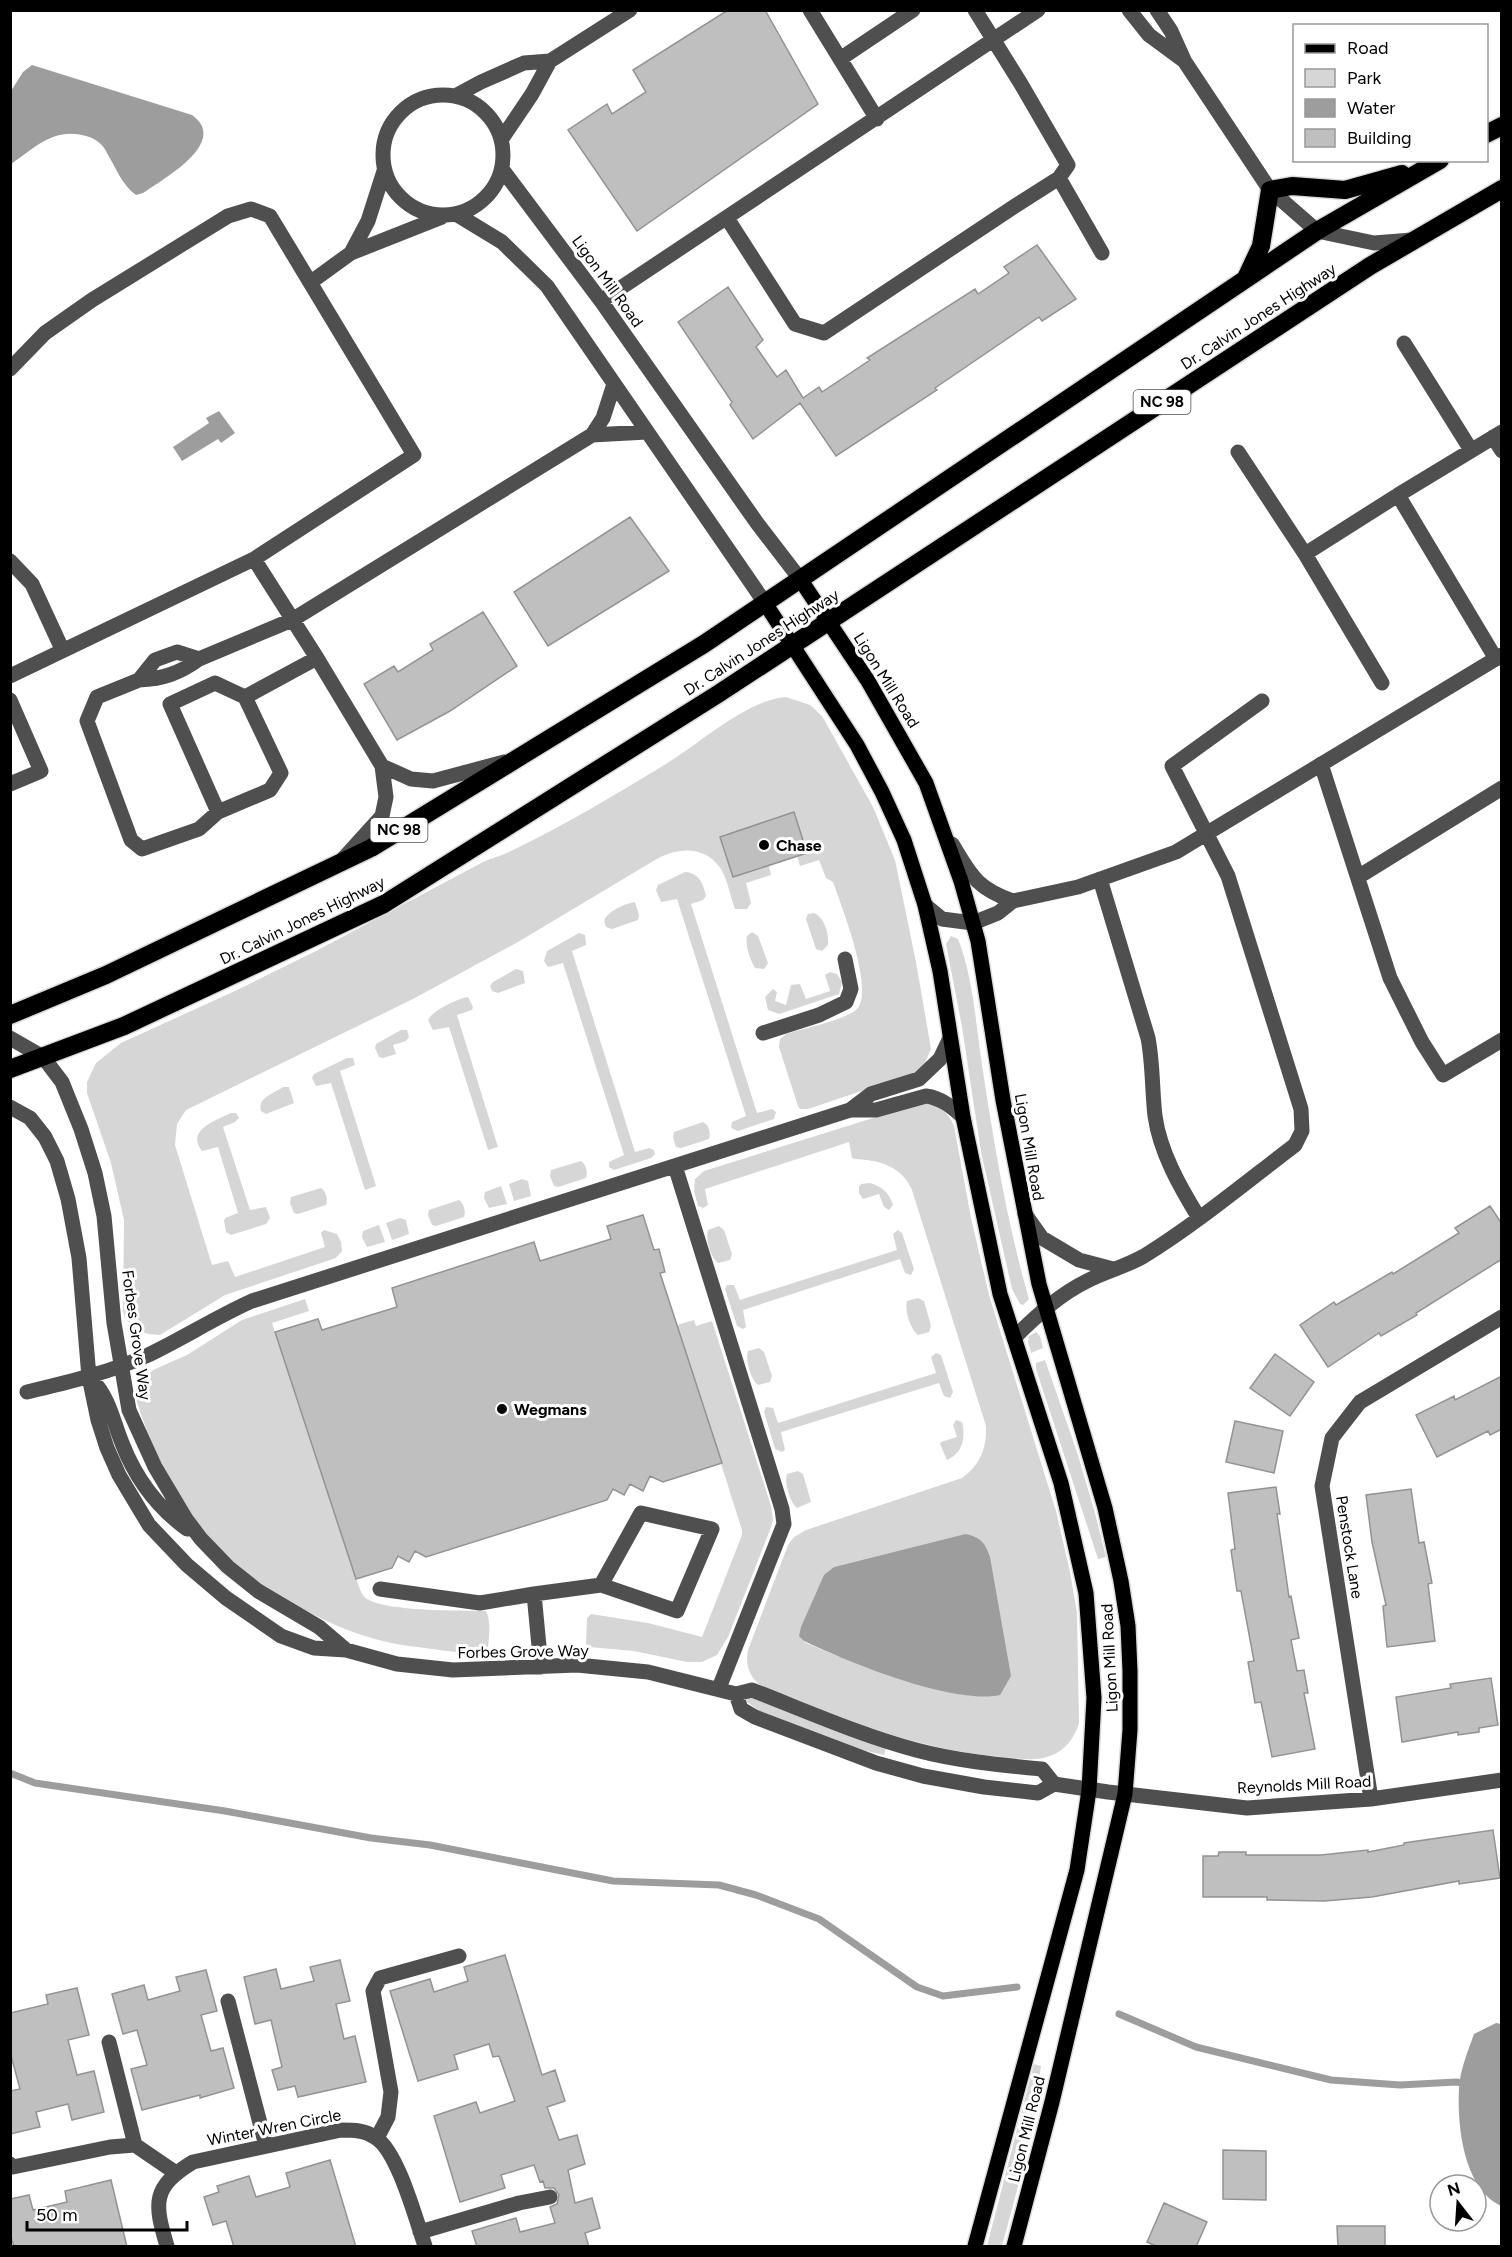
<svg xmlns="http://www.w3.org/2000/svg" width="1512" height="2257" font-family="Figtree,sans-serif">
	<style>
		.green { fill: #d6d6d6; fill-rule: evenodd }
		.water { fill: #9d9d9d }
		.lines { fill: none; stroke-linecap: round; stroke-linejoin: round }
		.stream { stroke: #9d9d9d; stroke-width: 7 }
		.building { fill: #bfbfbf; stroke: #939393; stroke-width: 1.5 }
		.major-casing { stroke: #dbdbdb; stroke-width: 18 }
		.highway-casing { stroke: #dbdbdb; stroke-width: 21 }
		.minor { stroke: #4f4f4f; stroke-width: 15 }
		.major { stroke: #000; stroke-width: 15 }
		.highway { stroke: #000; stroke-width: 18 }
		.poi-dot { fill: #000; stroke: #fff; stroke-width: 2 }
		.labels { text-anchor: middle; stroke-width: 6; stroke-linejoin: round; paint-order: stroke }
		.shield { fill: #fff; stroke: #4c4c4c; stroke-width: 1.5 }
		.shield-label { font-size: 15px; font-weight: bold; fill: #000 }
		.street-label { font-size: 16px; fill: #000; stroke: #fff }
		.poi-label { font-size: 16px; font-weight: bold; fill: #000; stroke: #fff; text-anchor: start }
	</style>
	<rect width="100%" height="100%" fill="#fff"/>
	<path class="green" d="M786,697L810,705L822,716L873,807L895,860L916,962L931,1049L925,1063L915,1073L808,1109H800L798,1106L779,1047L780,1039L786,1034C802,1029 844,1020 856,1010C876,993 841,905 833,882L826,878L819,860L800,866L797,856L807,853L794,813L720,837L733,877L769,866L771,875L746,883L751,903L747,909H735C730,896 728,881 721,869C705,845 677,847 655,860L518,942L413,999L186,1110L177,1124L175,1145L212,1265L228,1261L235,1277L325,1247L321,1233L324,1230L337,1234L341,1242L342,1251L336,1258L225,1295L160,1335L148,1334L135,1329L125,1318L123,1311L124,1220L111,1163L87,1093V1082L96,1063L121,1043L235,991L314,952L483,862C492,858 501,856 509,852C563,826 615,795 666,764C700,743 747,700 786,697Z
		M685,872C699,873 703,883 706,896L703,900L691,904L757,1113L772,1109L776,1112L774,1119L738,1131L731,1128L732,1122L746,1116L677,899L661,902L656,890L658,885Z
		M635,902L639,915L638,920L612,929L606,927C605,923 603,920 606,917C611,910 627,903 635,902Z
		M814,913C825,918 829,934 828,945L822,951L816,949L806,919L808,914Z
		M752,932L758,936L768,963L764,969L755,968C750,959 745,946 747,936Z
		M579,933L585,935L586,945L572,951L635,1152L649,1148L654,1150L655,1154L651,1158L614,1170L609,1167V1162L624,1155L563,963L548,967L544,961L547,951Z
		M951,936L958,939C973,976 976,1025 982,1065C994,1144 1007,1223 1029,1299L1023,1305L1020,1304L1012,1289L981,1152L962,1027L946,944Z
		M516,969L523,971L525,983L498,993L492,991L490,986L493,982Z
		M830,972L837,974L842,982L839,994L779,1014L768,1010L765,997L773,989L777,992L775,1001L786,1005L791,985L800,984L806,999L830,991L825,975Z
		M468,997L473,1007L472,1010L457,1015L498,1147L488,1150L449,1027L433,1030L428,1020C433,1010 457,999 468,997Z
		M401,1030H407L409,1037L406,1041L393,1045L396,1054L383,1058L379,1057L375,1048L376,1044Z
		M347,1058H353L355,1065L340,1071L376,1186L365,1190L331,1083L316,1086L312,1078L314,1074Z
		M283,1087H289L294,1103L266,1114L261,1111C257,1098 273,1094 283,1087Z
		M921,1103C937,1104 948,1111 954,1126L971,1218L989,1295L1056,1511L1070,1572L1077,1613L1079,1723C1075,1737 1065,1751 1050,1756C1035,1762 1017,1758 1001,1757C918,1749 836,1719 760,1685C749,1676 745,1664 748,1650L788,1545L794,1537L806,1530L962,1478C980,1465 987,1448 986,1426L912,1190C902,1166 879,1160 855,1159L852,1158L849,1142L705,1189L708,1205L703,1208L698,1206L694,1191L695,1179L704,1171ZM965,1534L972,1696C914,1683 858,1666 804,1642L834,1567Z
		M231,1113H236L239,1118L235,1122L223,1127L250,1210L266,1207L270,1218L266,1224L231,1235L226,1232L224,1221L225,1218L238,1213L218,1147L202,1151C185,1130 217,1120 231,1113Z
		M703,1122C709,1125 711,1133 709,1139L681,1148L676,1147L673,1137L674,1132Z
		M581,1161C586,1164 588,1173 586,1178L558,1187L554,1186L550,1176L551,1170Z
		M522,1179L528,1181L531,1196L514,1201L509,1184Z
		M870,1183C883,1187 889,1193 893,1205L889,1210L884,1207L879,1194L863,1199L859,1193V1187L861,1184Z
		M501,1186L507,1204L489,1208L484,1198L485,1192Z
		M321,1188C326,1191 328,1200 326,1205L298,1214L294,1213L290,1203L291,1197Z
		M459,1200C464,1203 466,1212 464,1217L436,1226L432,1225L428,1215L429,1210Z
		M400,1218L406,1220L409,1234L392,1240L386,1223Z
		M379,1225L385,1242L367,1247L362,1237L363,1231Z
		M719,1226L724,1230L732,1254L730,1260L718,1263C711,1258 705,1239 708,1230Z
		M898,1230L902,1233L914,1269L911,1275L905,1273L900,1259L743,1310L746,1327L743,1329L737,1326L725,1289L727,1285H734L740,1300L897,1250L893,1234Z
		M918,1298L924,1301L931,1326L929,1332L918,1335C911,1330 904,1310 907,1301Z
		M305,1299L309,1311L272,1323L356,1579C359,1585 361,1596 367,1599C388,1612 460,1610 486,1611C491,1620 489,1637 488,1648L485,1650C465,1656 438,1649 417,1647C371,1642 329,1625 289,1601C276,1593 262,1586 250,1577C194,1532 157,1467 136,1399L137,1389L141,1381L153,1370L187,1355L242,1320Z
		M694,1320L696,1326L712,1321L771,1506L773,1520L770,1530L728,1637L717,1655L702,1662H687L634,1651L589,1647L586,1644L587,1618L591,1614L648,1623L702,1637L742,1535V1530L677,1325Z
		M1036,1332L1040,1336L1043,1348L1031,1353L1028,1342L1029,1336Z
		M759,1348L764,1352L772,1376L770,1382L758,1385C751,1380 745,1360 748,1351Z
		M936,1353L941,1355L953,1392L950,1398L944,1396L939,1383L781,1432L785,1450L782,1452L775,1449L764,1412L766,1407L773,1408L778,1423L936,1373L931,1357Z
		M1045,1360L1077,1452L1095,1513L1106,1557L1098,1559L1036,1369V1363Z
		M956,1420L962,1422C966,1437 963,1453 947,1460L940,1444L941,1442L957,1437L953,1425Z
		M798,1471L803,1474L811,1502L797,1508C790,1502 784,1483 787,1474Z
		M748,1696L886,1748L884,1755L858,1749L760,1711L747,1702L746,1698Z
		M1034,2064L1041,2066L1031,2138L1002,2246H987Z"/>
	<path class="water" d="M32,65L192,115C230,142 163,179 143,193L136,195C122,185 116,168 107,153C103,144 95,138 86,136C54,127 36,147 11,164V91L23,72Z
		M219,411L235,433L221,443L218,439L182,461L173,447L209,423L206,418Z
		M965,1534C981,1537 985,1543 990,1557L1011,1676L1000,1695C953,1705 848,1662 804,1641L799,1636L801,1627L824,1575L834,1567Z
		M1496,2023L1502,2024L1501,2206C1463,2188 1457,2125 1459,2088C1460,2070 1468,2051 1474,2034Z"/>
	<g class="lines">
		<path class="stream" d="M10,1773L35,1783L225,1811L371,1838L430,1845L613,1881L719,1885L756,1895L819,1919L917,1987L943,1996L1017,1987
			M1119,2014L1196,2047L1331,2080L1400,2085L1456,2082L1469,2084"/>
	</g>
	<path class="building" d="M728,10H765L818,104L637,231L568,130L607,104L612,114L646,92L633,70Z
		M1037,245L1076,299L1042,321L1039,317L935,388L937,390L836,456L800,403L753,439L730,405L732,402L678,322L728,287L763,340L756,347L777,377L786,370L803,398L819,387L822,392L870,360L867,358L975,289L978,294L1009,273L1004,267Z
		M630,517L669,571L548,646L514,592Z
		M483,612L517,666L450,711L397,740L364,684L394,666L398,672L433,650L430,644Z
		M794,812L807,853L733,877L720,837Z
		M1490,1206L1502,1224V1259L1416,1313L1417,1315L1381,1336L1379,1333L1328,1367L1300,1325L1334,1302L1336,1305L1392,1272L1393,1274L1459,1233L1455,1228Z
		M643,1215L654,1250L659,1249L665,1272L660,1273L722,1463L663,1482L650,1476L643,1491L630,1484L624,1495L613,1489L607,1500L426,1557L415,1551L409,1562L398,1556L392,1568L356,1579L275,1332L318,1319L322,1330L397,1307L392,1288L534,1242L540,1261L611,1239L607,1226Z
		M1275,1354L1314,1382L1290,1416L1250,1388Z
		M1502,1376V1429L1490,1435L1488,1431L1437,1457L1416,1415L1454,1396L1455,1400Z
		M1235,1421L1283,1431L1274,1473L1226,1462Z
		M1276,1487L1280,1514H1277L1289,1597L1291,1596L1299,1638L1291,1640L1297,1671L1304,1670L1308,1693H1304L1315,1749L1272,1757L1261,1702L1255,1703L1248,1662L1254,1661L1241,1591H1237L1231,1550L1235,1549L1228,1493Z
		M1411,1489L1419,1543L1424,1542L1432,1583L1428,1584L1435,1641L1387,1647L1383,1606L1386,1605L1372,1542L1366,1495Z
		M1491,1678L1498,1725L1479,1728V1732L1458,1735V1732L1402,1742L1396,1697L1451,1688L1450,1684Z
		M1493,1830L1500,1878L1459,1884V1881L1372,1897L1324,1901L1267,1900V1897H1203V1856H1218L1219,1852H1246V1855H1321L1368,1850V1852L1404,1845V1843Z
		M505,1955L542,2075L555,2070L565,2101L547,2107L559,2140L577,2135L585,2164L568,2170L575,2203L592,2198L600,2228L585,2233L589,2247H477L472,2231L516,2218L520,2232L555,2223L550,2207L557,2204L559,2195L554,2188H545L543,2181L540,2182L534,2165L501,2175L505,2188L460,2202L434,2116L476,2102L480,2113L515,2101L499,2056L493,2057L489,2044L454,2055L458,2069L418,2081L390,1991L430,1979L434,1992L468,1981L464,1967Z
		M340,1960L350,2001L336,2004L344,2039L355,2036L366,2082L298,2097L295,2086L278,2090L272,2070L282,2067L271,2020L255,2024L244,1977L276,1969L281,1989L314,1981L310,1967Z
		M206,1970L217,2011L201,2015L211,2051L223,2048L234,2088L200,2098V2095L142,2110L131,2069L147,2065L137,2030L123,2034L112,1994L144,1985L148,2000L180,1991L176,1977Z
		M77,1988L89,2035L68,2040L77,2075L94,2071L104,2112L72,2120L68,2104L36,2112L40,2127L10,2134V2091L20,2089L10,2052V2013L48,2004L46,1995Z
		M1223,2150L1266,2151V2200L1223,2199Z
		M330,2160L356,2247H234L226,2221L213,2225L204,2197L219,2192L217,2186L249,2176L256,2197L290,2187L286,2173Z
		M111,2180L127,2247H14L10,2233V2199L29,2195L33,2210L67,2202L65,2191Z
		M1164,2203L1207,2222L1196,2247H1158L1147,2242Z
		M1337,2226H1385V2247H1338Z"/>
	<g class="lines">
		<g class="major-casing">
			<path id="major" d="M800,579L868,681L926,783L961,881L978,941L1003,1100L1039,1284L1105,1508L1121,1581L1128,1626L1130,1671V1730L1125,1794L1052,2102L1014,2246
				M765,603L857,745L882,792L904,840L925,905L940,971L963,1117L1000,1294L1061,1483L1086,1593L1094,1698L1089,1790L1077,1870L975,2246"/>
		</g>
		<g class="highway-casing">
			<path id="highway" d="M1486,134L1502,126
				M1246,278L1261,246L1270,190L1292,186L1345,190L1402,174
				M10,1015L106,975L371,848L704,644L1317,231L1440,160
				M10,1069L124,1026L384,904L718,694L1370,266L1502,189"/>
		</g>
		<path class="minor" d="M810,10L877,119
			M1129,10L1149,35L1183,60
			M1157,10L1171,31L1185,62L1270,190L1317,231L1374,243L1412,240
			M840,59L913,10
			M383 155a60 60 0 1 1 120 0a60 60 0 1 1-120 0Z
			M455,96L481,82L524,63L550,61L630,10
			M501,140L532,94L550,61
			M502,169L601,301L757,523L800,579
			M1059,178L1102,253
			M456,214L502,242L547,286L765,603
			M727,218L795,324L824,333L1015,206L1059,178L1068,165L1021,84L975,10
			M351,253L368,221L384,171
			M311,282L351,253L442,217
			M601,301L1038,10
			M1404,343L1471,450
			M10,369L45,333L92,300L228,216L251,209L270,216L414,455L254,559L10,676
			M592,435L647,432
			M1493,437L1502,451
			M1238,452L1305,554
			M1398,495L1502,432
			M254,559L317,658L382,766L386,797L382,816L343,859
			M10,561L32,584L62,649
			M139,680C163,679 180,673 199,659
			M1382,683L1305,554L1398,495L1496,659
			M245,697L215,683L170,704L218,812L270,790L281,773L245,697L317,658
			M10,700L41,771L10,784
			M1321,764L1390,978L1422,1042L1443,1075L1502,1040
			M382,766L411,779L433,781L504,762
			M218,812L199,829L142,849L131,840L87,721L97,697L139,680L155,660L177,652L199,659L292,620L592,435L603,418L614,384
			M952,844C971,875 976,888 1013,901
			M1358,877L1502,788
			M1100,879L1148,1038C1153,1064 1152,1090 1155,1116C1160,1152 1180,1187 1199,1218
			M925,905L942,919L973,923L998,913L1013,901L1078,887L1176,852L1502,655
			M763,1033L819,1015L846,1002L851,989L845,959
			M10,1038L43,1057L62,1082L81,1129L95,1173L104,1216L114,1323L129,1410L155,1467L186,1519L201,1539L228,1567L258,1591L319,1627L346,1650
			M10,1107L30,1118L45,1137L57,1161L68,1199L79,1258L89,1377L98,1420L107,1448L119,1475L149,1525L187,1565L226,1598L281,1636L314,1648L346,1650L397,1664L453,1670L577,1665L648,1672L736,1694L752,1690C806,1711 860,1735 916,1750C957,1761 1000,1765 1042,1769L1054,1784
			M850,1110L871,1094L919,1079L940,1059L950,1038
			M675,1166L782,1509L784,1524L719,1688
			M1025,1214L1042,1238L1079,1260L1113,1269
			M1014,1338C1037,1315 1060,1294 1089,1280C1107,1271 1127,1266 1144,1256C1197,1223 1245,1183 1295,1145L1302,1131L1301,1109L1228,876L1172,766L1262,701
			M92,1380C109,1397 113,1421 122,1443C135,1477 157,1507 187,1529
			M27,1392C68,1382 108,1373 146,1356C182,1339 216,1317 252,1301L850,1110H876L926,1096C941,1098 952,1107 963,1117
			M380,1589L480,1603L534,1594
			M541,1667L534,1594L601,1585L641,1513L712,1529L677,1611L601,1585
			M736,1694L741,1709L755,1717L876,1763L923,1776L984,1787L1038,1793L1054,1784L1108,1792L1247,1808L1371,1799L1502,1780
			M1371,1799L1322,1486L1332,1438L1360,1402L1502,1317
			M228,2001L266,2146
			M109,2042L135,2145
			M377,2138L388,2117L391,2092L373,1991L380,1978L459,1956
			M10,2164L13,2167L110,2147L135,2145L176,2173
			M420,2232L519,2203L550,2197
			M167,2246C154,2203 152,2187 193,2162L341,2130C353,2130 365,2130 376,2138C398,2152 416,2220 425,2246"/>
		<use href="#major" class="major"/>
		<use href="#highway" class="highway"/>
	</g>
	<g class="poi-dot">
		<circle cx="764" cy="845" r="6"/>
		<circle cx="502" cy="1409" r="6"/>
	</g>
	<g class="labels">
		<g class="shield">
			<rect x="1133.5" y="390" width="57" height="24" rx="4.5"/>
			<rect x="370.5" y="818" width="57" height="24" rx="4.5"/>
		</g>
		<g class="shield-label">
			<text x="1162" y="407">NC 98</text>
			<text x="399" y="835">NC 98</text>
		</g>
		<g class="street-label">
			<text transform="translate(608 281) rotate(54)" y="6">Ligon Mill Road</text>
			<text transform="translate(1258 316) rotate(-33)" y="6">Dr. Calvin Jones Highway</text>
			<text transform="translate(761 642) rotate(-33)" y="6">Dr. Calvin Jones Highway</text>
			<text transform="translate(887 680) rotate(58)" y="6">Ligon Mill Road</text>
			<text transform="translate(302 920) rotate(-26)" y="6">Dr. Calvin Jones Highway</text>
			<text transform="translate(1030 1147) rotate(80)" y="6">Ligon Mill Road</text>
			<text transform="translate(137 1335) rotate(82)" y="6">Forbes Grove Way</text>
			<text transform="translate(1350 1547) rotate(81)" y="6">Penstock Lane</text>
			<text transform="translate(523 1651) rotate(-1)" y="6">Forbes Grove Way</text>
			<text transform="translate(1109 1658) rotate(-93)" y="6">Ligon Mill Road</text>
			<text transform="translate(1304 1784) rotate(-3)" y="6">Reynolds Mill Road</text>
			<text transform="translate(274 2127) rotate(-11)" y="6">Winter Wren Circle</text>
			<text transform="translate(1026 2129) rotate(-76)" y="6">Ligon Mill Road</text>
		</g>
		<g class="poi-label">
			<text x="776" y="851">Chase</text>
			<text x="514" y="1415">Wegmans</text>
		</g>
	</g>
	<rect width="1512" height="2257" fill="none" stroke="#000000" stroke-width="24"/>
	<rect x="1293" y="24" width="195" height="138" fill="#ffffff" stroke="#999999" stroke-width="1.5"/>
	<rect x="1305" y="44" width="30" height="9" fill="#000000" stroke="#999999" stroke-width="1.5"/>
	<text x="1347" y="54" font-size="18" fill="#000000">Road</text>
	<rect x="1305" y="69" width="30" height="18" fill="#d6d6d6" stroke="#999999" stroke-width="1.5"/>
	<text x="1347" y="84" font-size="18" fill="#000000">Park</text>
	<rect x="1305" y="99" width="30" height="18" fill="#9d9d9d" stroke="#999999" stroke-width="1.5"/>
	<text x="1347" y="114" font-size="18" fill="#000000">Water</text>
	<rect x="1305" y="129" width="30" height="18" fill="#bfbfbf" stroke="#999999" stroke-width="1.5"/>
	<text x="1347" y="144" font-size="18" fill="#000000">Building</text>
	<g transform="translate(1458 2203) rotate(343)"><circle r="28" fill="#ffffff" stroke="#999999" stroke-width="1.5"/>
	<path d="M0-4.5L10 22L0 15L-10 22Z" fill="#000000"/>
	<text y="-9" font-size="16" font-weight="bold" text-anchor="middle" fill="#000000">N</text>
	</g>
	<path d="M27 2221v9h160v-9" fill="none" stroke="#000000" stroke-width="3"/>
	<text x="36" y="2221" font-size="18" fill="#000000" stroke="#ffffff" stroke-width="4.5" paint-order="stroke">50 m</text>
</svg>
